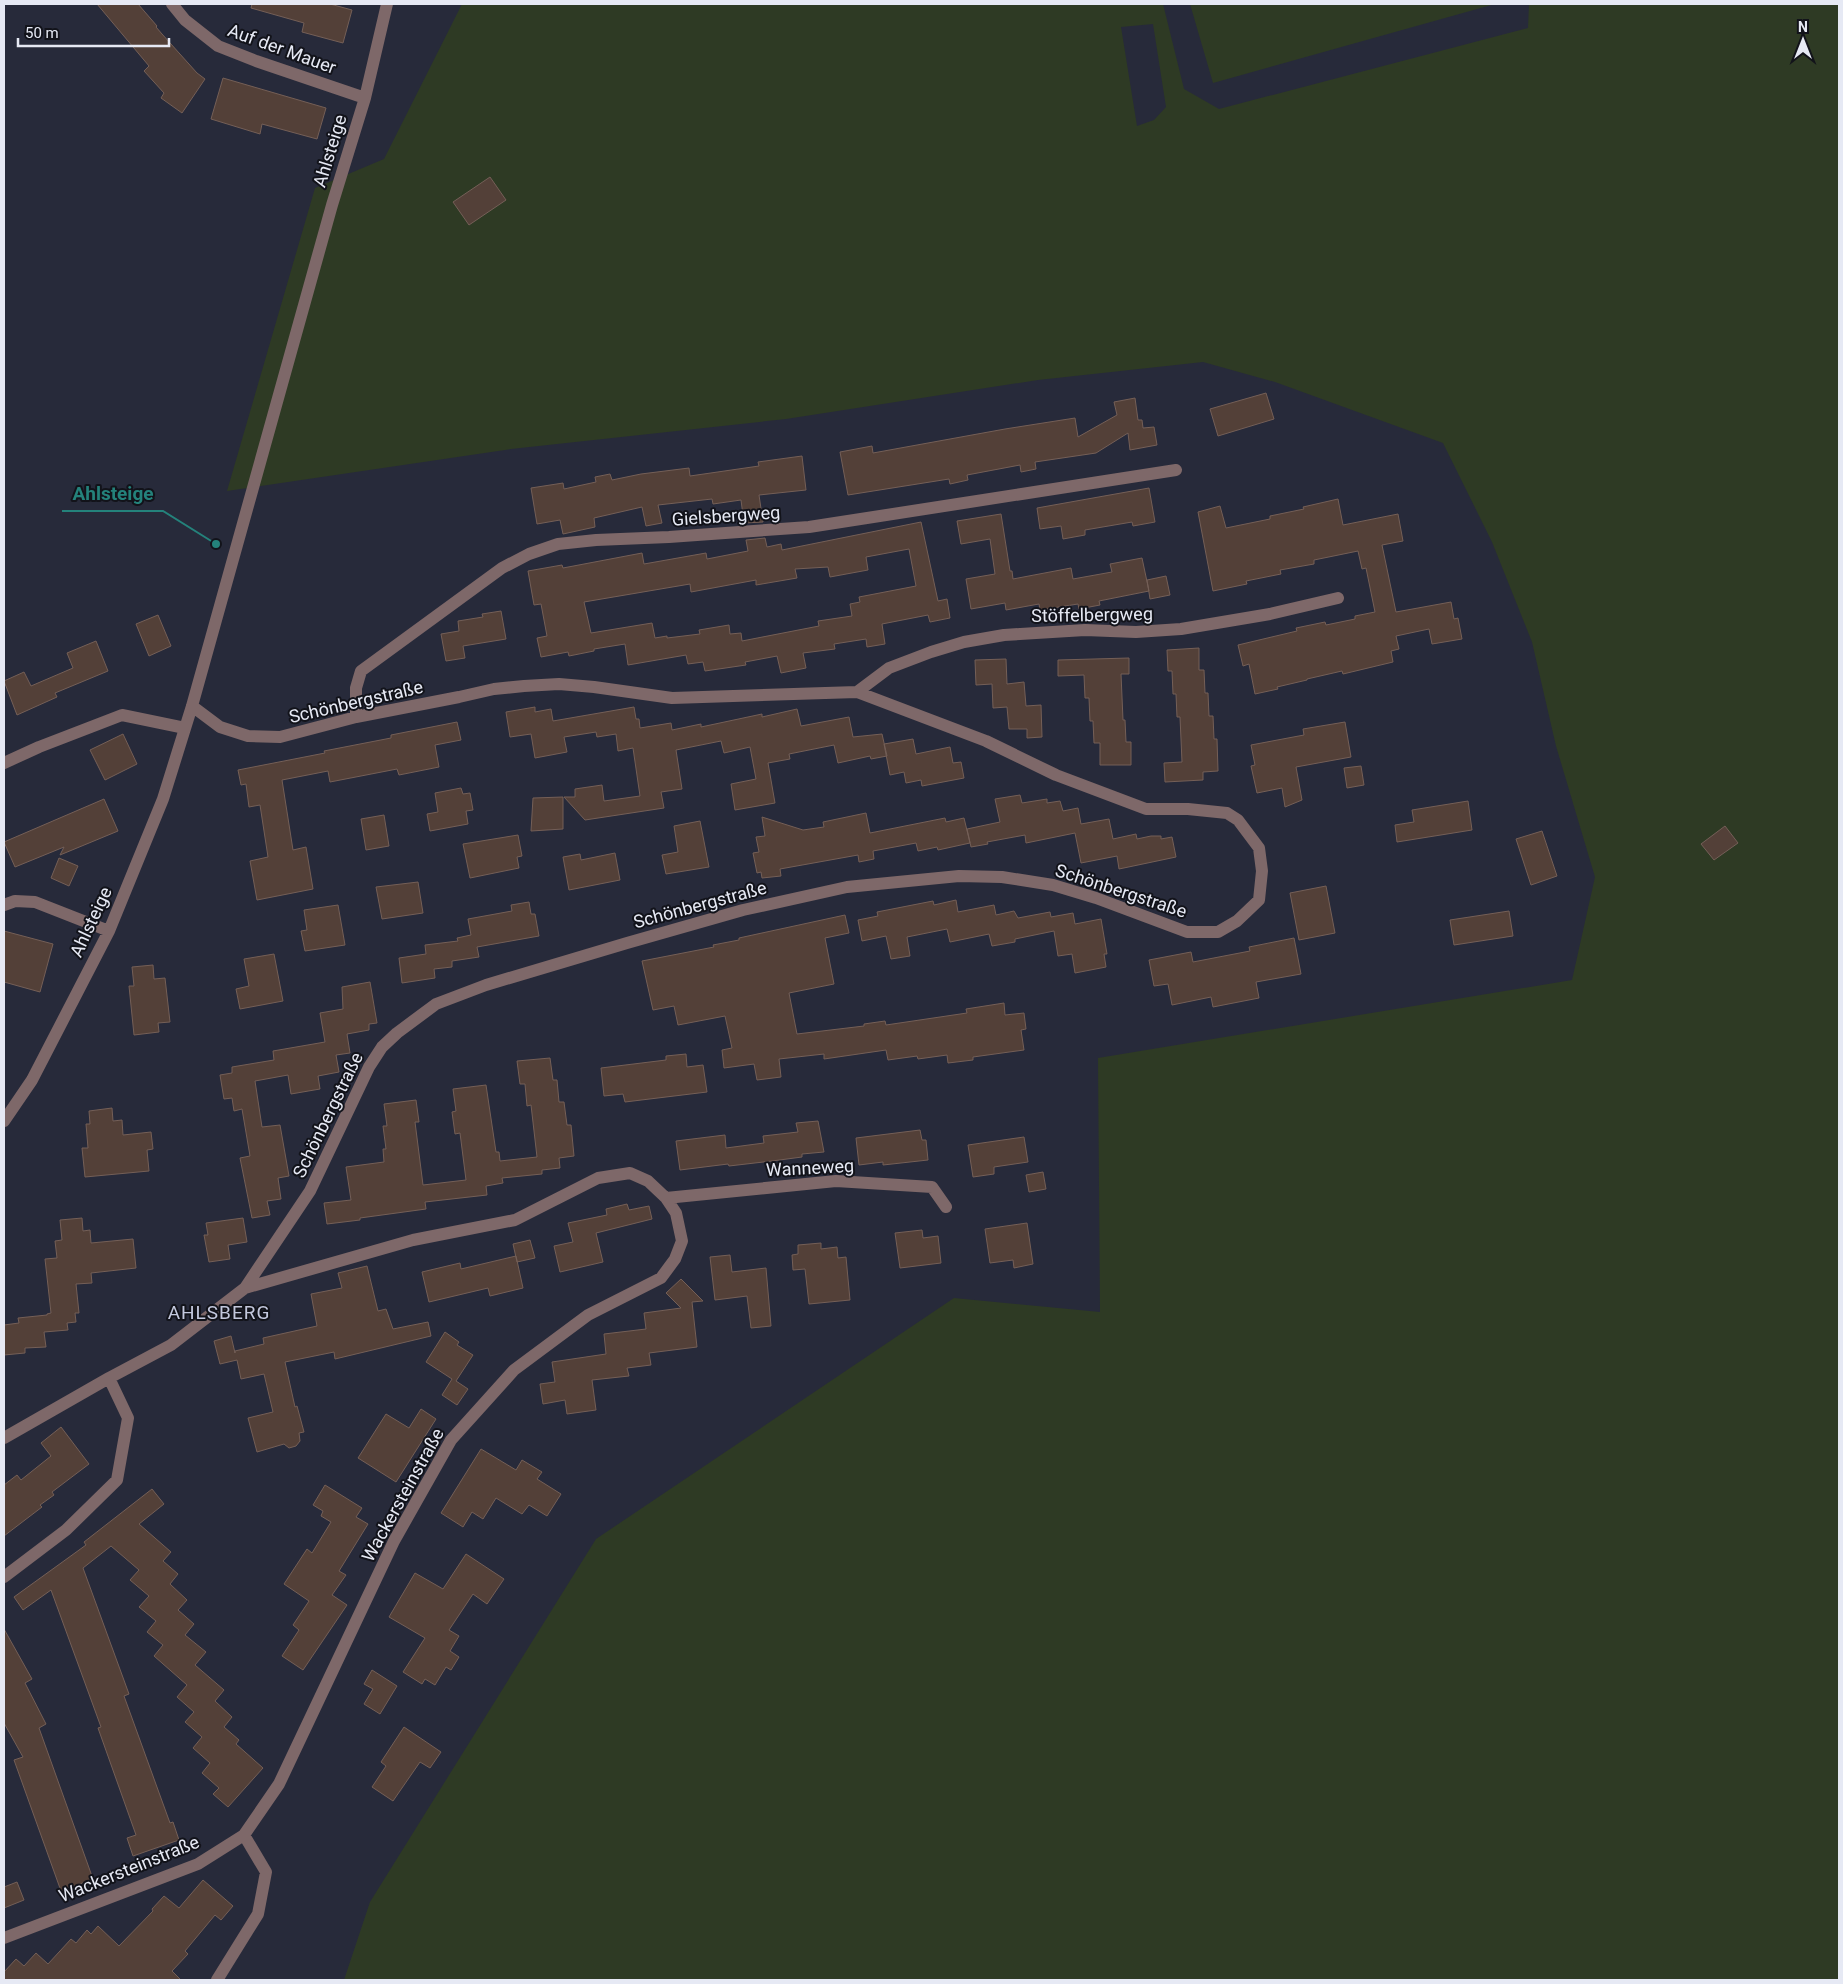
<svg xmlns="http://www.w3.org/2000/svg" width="1843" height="1984" font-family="Roboto,sans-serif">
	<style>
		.green { fill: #2e3a24; fill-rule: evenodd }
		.building { fill: #534038; stroke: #745f57; fill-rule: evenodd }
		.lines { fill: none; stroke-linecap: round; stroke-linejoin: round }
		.street { stroke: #7e6869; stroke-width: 12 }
		.labels { text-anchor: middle; stroke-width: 4; stroke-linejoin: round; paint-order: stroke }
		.street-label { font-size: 18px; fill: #e6e9f4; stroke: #12131a }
		.neighbourhood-label { font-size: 19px; letter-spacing: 1px; fill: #c3c8dd; stroke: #12131a }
		.leader { fill: none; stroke: #24827b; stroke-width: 2 }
		.callout-dot { fill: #24827b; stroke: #12131a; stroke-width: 2 }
		.callout-label { font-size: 19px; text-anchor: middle; font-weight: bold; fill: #24827b; stroke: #12131a; stroke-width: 4; stroke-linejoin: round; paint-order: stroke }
	</style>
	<rect width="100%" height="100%" fill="#272a3a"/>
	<path class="green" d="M462,4H1163L1184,89L1219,109L1528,28L1529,4H1839V1980H344L370,1902L596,1539L954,1298L1100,1312L1098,1058L1572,980L1595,877L1556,746L1532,642L1492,542L1443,443L1275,382L1203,362L1038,380L786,419L511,449L227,491L315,188L384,159ZM1153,24L1166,107L1154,120L1137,126L1121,27Z
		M1190,4H1495L1213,83Z"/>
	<path class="building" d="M97,4H138L157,26L156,27L162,34L197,73L205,79L182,113L161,98L164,93L144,71L149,66Z
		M252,4H330L352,10L343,43L302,32L304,23L251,8Z
		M223,78L326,108L317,139L262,124L260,134L211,119Z
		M490,177L506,200L469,225L453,202Z
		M1266,393L1274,419L1218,436L1210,409Z
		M1135,398L1138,420H1142L1143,428L1154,427L1157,445L1130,450L1128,433L1096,453L1035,462L1036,469L1021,472L1020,465L967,475L968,480L950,484L949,479L848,495L840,452L872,446L873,453L1005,429L1075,418L1078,437L1117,415L1114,402Z
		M802,456L806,490L759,495L763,522L744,523L741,500L713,504L712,499L658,505L662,523L646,526L642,507L594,518L595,527L563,534L560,520L537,524L531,488L563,483L564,489L596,482L595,477L610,474L612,480L641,474L689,468L690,476L759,466L758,462Z
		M1149,488L1155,522L1133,526L1132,522L1085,530V535L1063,539L1061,526L1040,529L1037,508Z
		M1338,499L1343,525L1398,514L1403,541L1382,545L1396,612L1451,602L1454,619L1458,618L1462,639L1432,644L1429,629L1396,636L1399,649L1391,651L1393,662L1343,674L1342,671L1307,679V680L1277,687L1278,689L1255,694L1249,664L1243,666L1238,645L1297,631L1296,628L1325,622L1326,625L1355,619V616L1375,612L1366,568L1362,569L1358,551L1314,560V564L1280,570L1281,574L1246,581L1247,584L1213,591L1198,512L1220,506L1226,528L1270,519V516L1304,509L1303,507Z
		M1001,514L1010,571H1012L1013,579L1071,568L1073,579L1112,572L1110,564L1142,558L1149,591L1099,601L1100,605L1079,609L1078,604L1040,610L1039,604L1006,610L1005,603L971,609L966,579L995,574L990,539L961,544L957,521Z
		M921,522L938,601L947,599L950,618L930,622L928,615L882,624L885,644L867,647L866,639L834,644L835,649L803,653L806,668L781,673L777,656L745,662L746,665L705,671L703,662L688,664L686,655L628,665L625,644L594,649V651L569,656L568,652L541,657L537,638L547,636L541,604L534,605L528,571L562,565L563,568L642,553L644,564L706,553L707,559L748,551L746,540L765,538L767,547L781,544L782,550ZM909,549L916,586L859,597L860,602L850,604L852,616L818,621L819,626L742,641L741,633L730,634L729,625L699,630L700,634L667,638V636L655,638L652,623L591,633L584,602L690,584L691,592L756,580V585L797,578L795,569L828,567L830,577L868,570L866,557Z
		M1166,576L1170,595L1150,599L1147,580Z
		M501,611L506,639L463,646L465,658L446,661L441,634L459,631L458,621L483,617L482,614Z
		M158,615L171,646L149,656L136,624Z
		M96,641L108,671L55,693L57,697L17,715L4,681L24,672L31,686L73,668L67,653Z
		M1199,648V670H1204L1205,693H1208L1209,716H1213L1214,739H1217L1218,771L1203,772V780L1165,782L1164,763L1182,762L1180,717H1177L1176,694H1173L1172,671H1168L1167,650Z
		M1129,658V674H1121L1123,720H1125L1126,742H1131V765H1100V743H1094L1093,721H1090L1089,698H1085L1084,675L1058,676V660Z
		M1006,659L1007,684L1024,682L1026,706L1041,705L1042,737L1027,738V729H1009L1007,707L993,708L992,684L976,685L975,660Z
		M535,707V712L551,709L553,721L634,707L636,719H639L640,728L671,723L672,730L701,724V727L762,714V717L797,709L801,726L849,717L853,737L882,734L887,756L871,759L870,756L838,763L834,745L789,754L790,759L768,763L775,803L735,810L731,784L756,779L750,747L724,753L721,741L676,750L682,789L661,792L664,808L585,820L564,797H575V789L602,785L604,801L640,796L633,748L618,751L616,734L597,737L596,732L564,737L567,752L535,758L531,734L510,737L506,712Z
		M457,722L461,740L435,745L439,767L399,775L397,769L330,782L328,771L282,780L293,850L306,847L313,889L257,900L250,861L268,857L260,805L249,807L246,784L241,785L238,770L325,753L324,751L391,738V735Z
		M1345,722L1351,757L1296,767L1302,800L1285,807L1282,788L1257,793L1251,766L1255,765L1251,745L1304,735L1303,729Z
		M123,734L137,764L105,780L90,750Z
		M913,739L916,754L950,747L953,763L961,762L964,778L922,786L921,780L906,783L904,772L890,775L884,744Z
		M1361,766L1364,785L1347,788L1344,768Z
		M461,788L463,794L470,793L473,810L466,811L468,824L430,831L427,814L438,812L435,793Z
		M1020,795L1022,803L1047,799V803L1060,801L1063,811L1078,808L1081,824L1109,819L1113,839L1136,834L1137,839L1151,836H1161V839L1172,837L1176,857L1119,869L1117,856L1081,863L1075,833L1026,843L1025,835L987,842L988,844L971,847L967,829L1000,822L995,799Z
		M563,797V829L531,831L533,798Z
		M104,799L118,831L60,855L64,847L15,867L4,842Z
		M1468,801L1472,830L1397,842L1395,825L1414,822L1412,810Z
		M866,813L870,833L945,818L946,822L964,818L970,843L938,850L937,847L918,851L916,843L873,851L874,859L859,862L858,855L780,869L781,876L762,878L761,872L757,873L753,853L759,852L756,837L765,836L762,817L803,830L824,827L823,822Z
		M384,815L389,846L366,850L361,819Z
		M700,821L709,867L666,874L662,855L678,852L674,826Z
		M1725,826L1738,843L1714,860L1701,844Z
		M1542,831L1557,876L1531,885L1516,839Z
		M518,835L522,856L517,857L519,868L470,878L463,844Z
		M615,853L620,880L569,890L563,857L580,854L581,860Z
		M59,858L78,866L69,886L51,878Z
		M418,882L423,913L382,919L376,887Z
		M1326,886L1335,933L1299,940L1290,893Z
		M956,900L958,912L994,905L996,915L1014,911L1018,918L1050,912L1051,917L1073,913L1075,924L1101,919L1107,954H1104L1106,967L1075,973L1072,954L1058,956L1054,931L1015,939V942L992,946L989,934L950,942L947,929L907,937L910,956L891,959L886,936L862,941L858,920L878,916L877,912L933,901L934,905Z
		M529,902L531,914H535L539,936L477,947L479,957L452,961V967L434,969L435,978L402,983L399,958L426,954L425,945L458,941L457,938L471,935L468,919L512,911L511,905Z
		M338,905L345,945L305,951L301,931L307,930L304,910Z
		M1509,911L1513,936L1454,945L1450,920Z
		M845,915L849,933L825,938L834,984L789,993L797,1034L864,1026V1024L885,1021L886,1025L967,1013L966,1009L1004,1003L1005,1015L1024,1013L1026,1029L1021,1030L1024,1050L973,1057V1060L948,1063L947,1055L918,1059L917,1056L888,1060L886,1050L824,1059V1054L779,1059L781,1077L757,1080L754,1064L724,1068L722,1050L732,1048L725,1016L678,1025L674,1006L653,1010L642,961L714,947L713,945L739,940V938Z
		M4,931L53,944L40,992L4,982Z
		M1294,938L1301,974L1256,982L1259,998L1213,1007L1211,997L1172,1005L1168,984L1154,986L1149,960L1191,952L1193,962L1250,951L1249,947Z
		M274,954L283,1001L240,1009L236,989L249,986L244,959Z
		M153,965L154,979L165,978L170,1022L158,1023L159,1032L134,1035L129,986H134L132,967Z
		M370,982L377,1023L369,1024V1030L347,1034L350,1053L336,1055L339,1072L318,1076L320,1089L291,1094L288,1075L255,1081L262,1127L280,1125L289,1176L278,1178L281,1199L267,1201L270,1215L252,1218L240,1158L250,1156L242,1109L234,1111L232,1098L224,1099L220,1075L232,1073V1067L274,1060L273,1051L325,1042L320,1013L343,1009L342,987Z
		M686,1054L687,1067L703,1065L707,1092L625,1102L623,1094L604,1096L601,1068L666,1060V1056Z
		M550,1058L553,1080H557L559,1102H564L567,1125H571L574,1156L559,1158L560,1168L542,1170V1174L502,1178L503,1183L486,1186L487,1195L425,1202L426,1209L360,1218V1220L327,1224L324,1203L351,1200L346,1167L384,1162L383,1149H386L383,1126H387L384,1104L416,1100L419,1122H415L423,1185L466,1180L460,1133L455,1134L452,1112L456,1111L453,1089L486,1085L496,1152H499L500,1161L537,1157L531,1105L527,1106L525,1084H520L517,1061Z
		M112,1108L113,1121L122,1120L123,1135L151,1132L153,1149L147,1150L149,1171L85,1177L82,1148H88L86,1124H90L89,1111Z
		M818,1121L824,1152L802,1154V1157L772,1161L729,1166L728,1164L680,1170L676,1141L725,1135L726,1148L764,1143L763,1136L798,1132L796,1123Z
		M920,1130L922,1140H926L928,1160L883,1165V1162L859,1165L856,1138Z
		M1024,1137L1028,1162L994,1167V1174L973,1177L968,1145Z
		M1043,1172L1046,1189L1029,1192L1026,1175Z
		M627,1204L629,1210L649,1206L652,1219L596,1233L603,1262L560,1272L554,1246L573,1242L568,1223L607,1215L606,1209Z
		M82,1218L83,1231L90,1230L91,1243L133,1239L136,1268L91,1273L92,1283L76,1284L79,1313H75L76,1322L67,1323L68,1330L44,1332L46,1347L25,1348V1353L4,1355V1325L19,1323L18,1318L47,1315V1314L51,1313L45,1259L57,1258L55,1241L62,1240L60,1220Z
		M243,1218L247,1242L228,1245L230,1259L209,1262L204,1235H208L206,1223Z
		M1027,1223L1033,1264L1014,1268L1013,1260L990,1263L985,1229Z
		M922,1230L923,1238L938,1236L941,1263L900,1268L895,1233Z
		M530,1240L535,1258L517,1262L513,1244Z
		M821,1243V1249L837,1247L838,1258L846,1257L850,1300L809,1304L805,1269L793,1270L792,1255L798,1254V1245Z
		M730,1255L732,1272L766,1268L771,1326L751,1328L747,1296L715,1300L710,1257Z
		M516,1256L523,1288L490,1296L488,1288L429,1302L422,1272L460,1263L461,1269Z
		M367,1266L378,1311L386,1309L393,1329L428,1322L431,1336L335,1359L334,1352L285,1362L295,1407L297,1406L304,1432L299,1433L300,1441L296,1446L289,1448L284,1444L257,1452L248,1418L273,1412L264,1374L241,1379L237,1360L220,1364L214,1341L231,1336L235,1353V1351L264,1344L263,1338L317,1326L311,1294L342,1288L338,1273Z
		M681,1279L703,1301L692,1302L697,1347L649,1353L651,1365L627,1368L629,1376L592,1380L596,1410L567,1414L565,1400L543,1404L540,1384L555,1382L552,1362L606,1354L604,1334L646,1329L644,1313L681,1308L666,1293Z
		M445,1332L459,1342L457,1345L473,1355L456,1381L468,1389L457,1405L442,1395L452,1379L426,1362Z
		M421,1409L436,1419L396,1482L358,1458L386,1414L409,1428Z
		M61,1427L89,1464L52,1492L54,1495L40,1505L42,1507L4,1536V1485L17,1475L21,1480L51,1456L41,1443Z
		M481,1449L516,1470L522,1460L542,1472L537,1479L561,1494L547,1516L529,1505L522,1514L496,1498L483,1519L472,1512L463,1527L441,1513Z
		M325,1485L362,1508L356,1517L368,1524L339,1571L346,1575L332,1595L347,1605L303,1670L282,1656L299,1630L293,1625L309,1601L284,1584L307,1549L312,1553L331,1522L321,1516L323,1511L313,1505Z
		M152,1489L164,1504L139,1524L171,1552L163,1561L178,1574L170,1584L187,1600L178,1610L194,1624L185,1635L206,1652L195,1665L224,1690L215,1701L232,1717L224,1727L239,1740L236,1744L263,1768L228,1807L213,1794L219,1788L202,1773L210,1763L193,1748L202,1737L185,1722L194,1712L177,1697L187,1685L154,1656L163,1645L147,1632L156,1621L139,1607L149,1596L130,1580L139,1570L111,1546L83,1568L129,1694L124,1696L170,1823L173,1822L179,1840L133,1856L127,1838L136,1835L98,1728L101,1727L51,1590L23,1610L14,1597L86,1545L84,1542Z
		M466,1554L504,1579L487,1604L473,1594L449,1630L459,1636L450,1651L459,1657L451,1670L446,1667L435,1685L425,1679L422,1684L403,1672L425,1638L389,1617L415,1573L443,1589Z
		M4,1629L32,1679L25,1683L46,1724L39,1728L93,1879L61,1891L14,1760L23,1757L4,1723Z
		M372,1670L397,1686L380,1714L364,1704L373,1689L364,1684Z
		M404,1727L441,1752L430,1768L420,1762L393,1801L372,1787L386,1766L381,1762Z
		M203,1880L233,1906L221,1920L215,1915L185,1951L188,1954L172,1971L181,1980H4V1972L16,1959L24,1966L36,1953L48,1964L71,1939L76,1943L87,1930L91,1934L98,1926L119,1946L153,1911L152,1909L164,1896L179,1908Z
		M17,1882L24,1900L4,1908V1887Z"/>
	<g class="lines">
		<path class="street" d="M172,4L185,20L218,46L256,61L365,98
			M857,692L889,668L931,652L964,642L1004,635L1085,630L1136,632L1181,629L1270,614L1338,598
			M356,717V688L361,671L502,568L529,554L558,544L596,540L669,537L809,527L1176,470
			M4,763L39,747L122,715L185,728
			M4,905L15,901L35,902L109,931
			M4,1121L32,1080L109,931L163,799L192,706L332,205L365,98L387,4
			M666,1198L836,1181L932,1187L946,1207
			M4,1438L109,1378L171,1345L245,1288L310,1191L369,1067L382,1047L397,1033L436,1004L486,985L627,943L743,910L847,887L959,876L1002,877L1053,885L1096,898L1187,932H1218L1237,921L1259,900L1262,871L1259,848L1238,820L1227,813L1188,809H1146L1056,775L986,741L857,692L672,698L594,687L559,684L524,686L494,689L459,697L356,717L280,737L248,736L220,727L192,706
			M4,1577L66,1530L117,1480L128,1418L109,1378
			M4,1938L198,1864L244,1835L279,1784L394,1541L451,1440L514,1370L588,1315L661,1278L675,1259L682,1241L676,1213L666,1198L648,1181L630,1173L598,1178L515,1220L413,1240L245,1288
			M217,1980L258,1914L266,1872L244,1835"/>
	</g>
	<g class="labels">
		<g class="street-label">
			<text transform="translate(282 49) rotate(20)" y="6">Auf der Mauer</text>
			<text transform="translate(330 151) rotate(-73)" y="6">Ahlsteige</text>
			<text transform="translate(726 516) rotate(-4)" y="6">Gielsbergweg</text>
			<text transform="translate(1092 615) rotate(-1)" y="6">Stöffelbergweg</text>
			<text transform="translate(356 702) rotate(-13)" y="6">Schönbergstraße</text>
			<text transform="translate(1121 891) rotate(18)" y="6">Schönbergstraße</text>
			<text transform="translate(700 905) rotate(-15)" y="6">Schönbergstraße</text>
			<text transform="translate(91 922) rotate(-65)" y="6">Ahlsteige</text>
			<text transform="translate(328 1115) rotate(-64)" y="6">Schönbergstraße</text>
			<text transform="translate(810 1168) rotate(-3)" y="6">Wanneweg</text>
			<text transform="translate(403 1495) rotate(-61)" y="6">Wackersteinstraße</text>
			<text transform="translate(129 1869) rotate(-22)" y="6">Wackersteinstraße</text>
		</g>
		<g class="neighbourhood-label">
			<text x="219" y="1319">AHLSBERG</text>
		</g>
	</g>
	<path class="leader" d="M216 544L163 511H62"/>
	<circle class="callout-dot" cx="216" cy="544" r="5"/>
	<g class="callout-label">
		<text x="113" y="500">Ahlsteige</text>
	</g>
	<rect width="1843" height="1984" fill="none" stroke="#e6e9f4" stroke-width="10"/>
	<g transform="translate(1803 40)" stroke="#12131a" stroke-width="4" paint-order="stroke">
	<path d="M0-4L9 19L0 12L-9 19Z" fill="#e6e9f4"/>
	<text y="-8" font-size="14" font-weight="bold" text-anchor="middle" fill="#e6e9f4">N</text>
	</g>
	<path d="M18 38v8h151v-8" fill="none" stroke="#e6e9f4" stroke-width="2.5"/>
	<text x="25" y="38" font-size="15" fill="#e6e9f4" stroke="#12131a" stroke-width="4" paint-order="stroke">50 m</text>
</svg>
